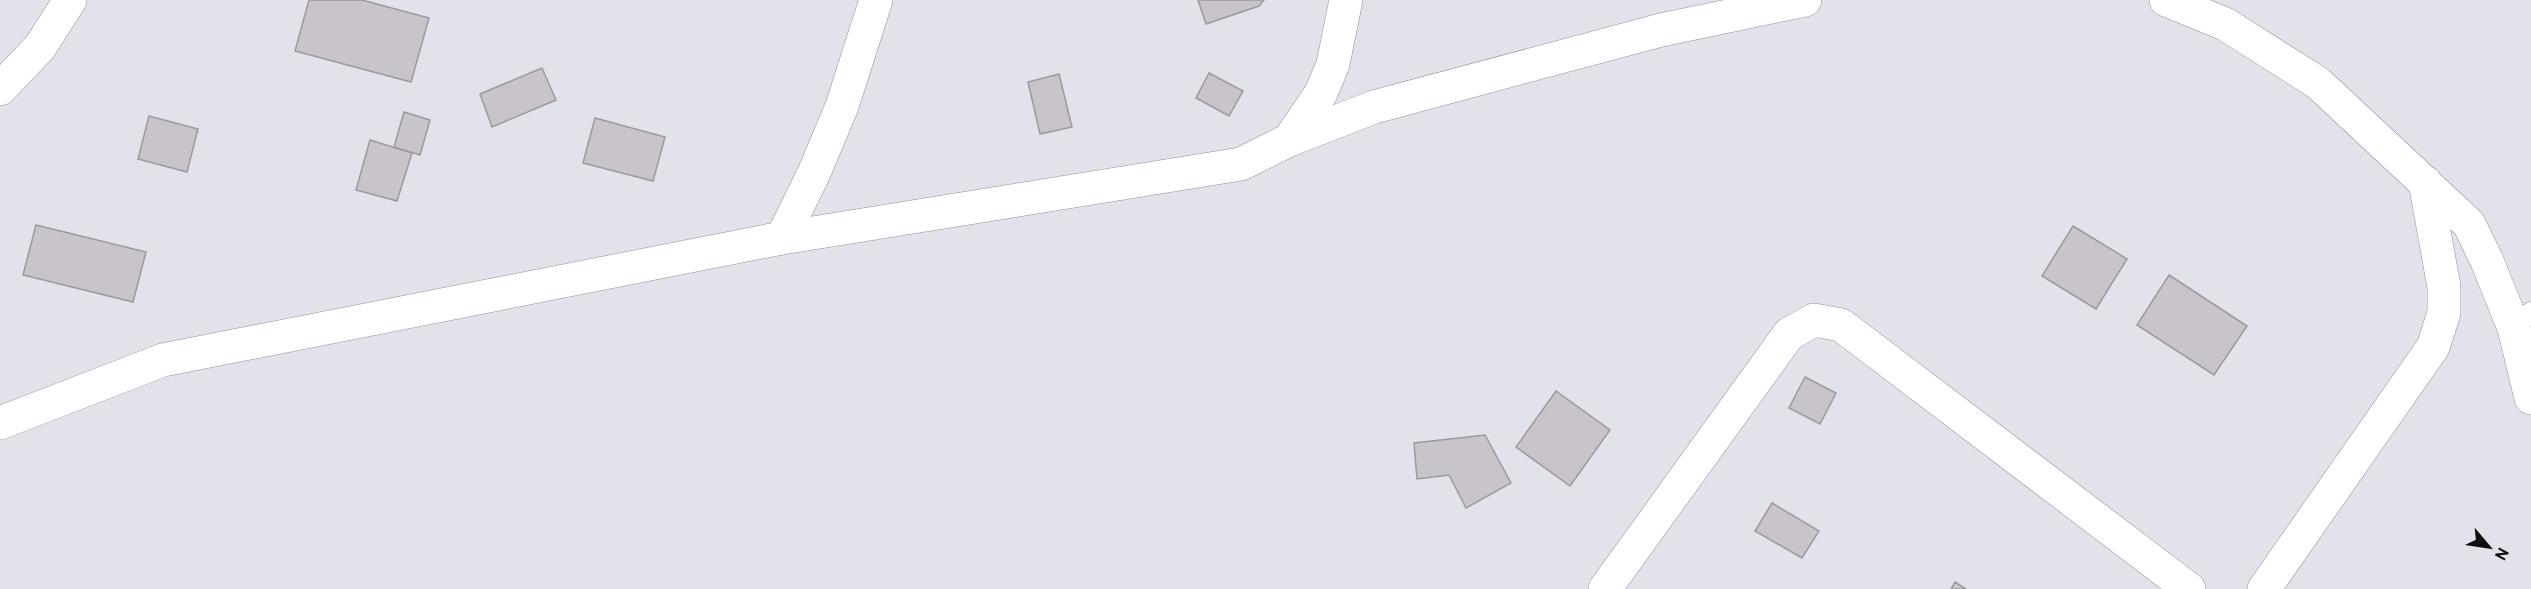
<svg xmlns="http://www.w3.org/2000/svg" width="2531" height="589" font-family="Overpass,sans-serif">
	<style>
		.building { fill: #c9c3ca; stroke: #9e989f; stroke-width: 1.5 }
		.lines { fill: none; stroke-linecap: round; stroke-linejoin: round }
		.lane-casing { stroke: #909099; stroke-width: 21 }
		.street-casing { stroke: #909099; stroke-width: 34 }
		.lane { stroke: #fff; stroke-width: 20 }
		.street { stroke: #fff; stroke-width: 33 }
	</style>
	<rect width="100%" height="100%" fill="#e2e2eb"/>
	<path class="building" d="M309,0H362L429,18L411,82L295,51Z
		M1198,0H1264L1259,6L1206,24Z
		M542,68L556,100L492,127L480,94Z
		M1209,73L1243,91L1229,116L1196,98Z
		M1059,74L1072,127L1040,134L1028,82Z
		M404,112L430,120L420,155L394,147Z
		M149,116L198,129L187,172L138,159Z
		M595,118L665,137L653,181L583,163Z
		M370,140L412,153L397,201L356,190Z
		M36,225L146,252L133,302L23,275Z
		M2073,226L2127,259L2096,309L2042,276Z
		M2169,275L2247,326L2214,375L2137,325Z
		M1805,377L1836,393L1820,424L1789,408Z
		M1556,391L1610,430L1570,486L1516,447Z
		M1485,435L1511,483L1466,508L1449,475L1417,479L1414,443Z
		M1772,503L1819,531L1802,558L1755,531Z
		M1955,582L1966,589H1951Z"/>
	<g class="lines">
		<g class="lane-casing">
			<path id="lane" d="M2514,328L2531,312"/>
		</g>
		<g class="street-casing">
			<path id="street" d="M2166,0L2225,24L2318,83L2469,224L2487,261L2514,328L2531,398
				M0,89L40,47L70,0
				M1289,140L1321,93L1333,64L1346,0
				M782,238L814,173L842,106L876,0
				M0,423L163,360L782,238L1241,164L1289,140L1374,107L1661,30L1805,0
				M1605,589L1789,334L1814,320L1841,325L2189,589
				M2264,589L2433,347L2444,313V287L2425,182"/>
		</g>
		<use href="#lane" class="lane"/>
		<use href="#street" class="street"/>
	</g>
	<g transform="translate(2489 547) rotate(119)" stroke="#e2e2eb" stroke-width="4.5" paint-order="stroke">
	<path d="M0-4.5L10 22L0 15L-10 22Z" fill="#0e0f11"/>
	<text y="-9" font-size="16" font-weight="bold" text-anchor="middle" fill="#0e0f11">N</text>
	</g>
</svg>
